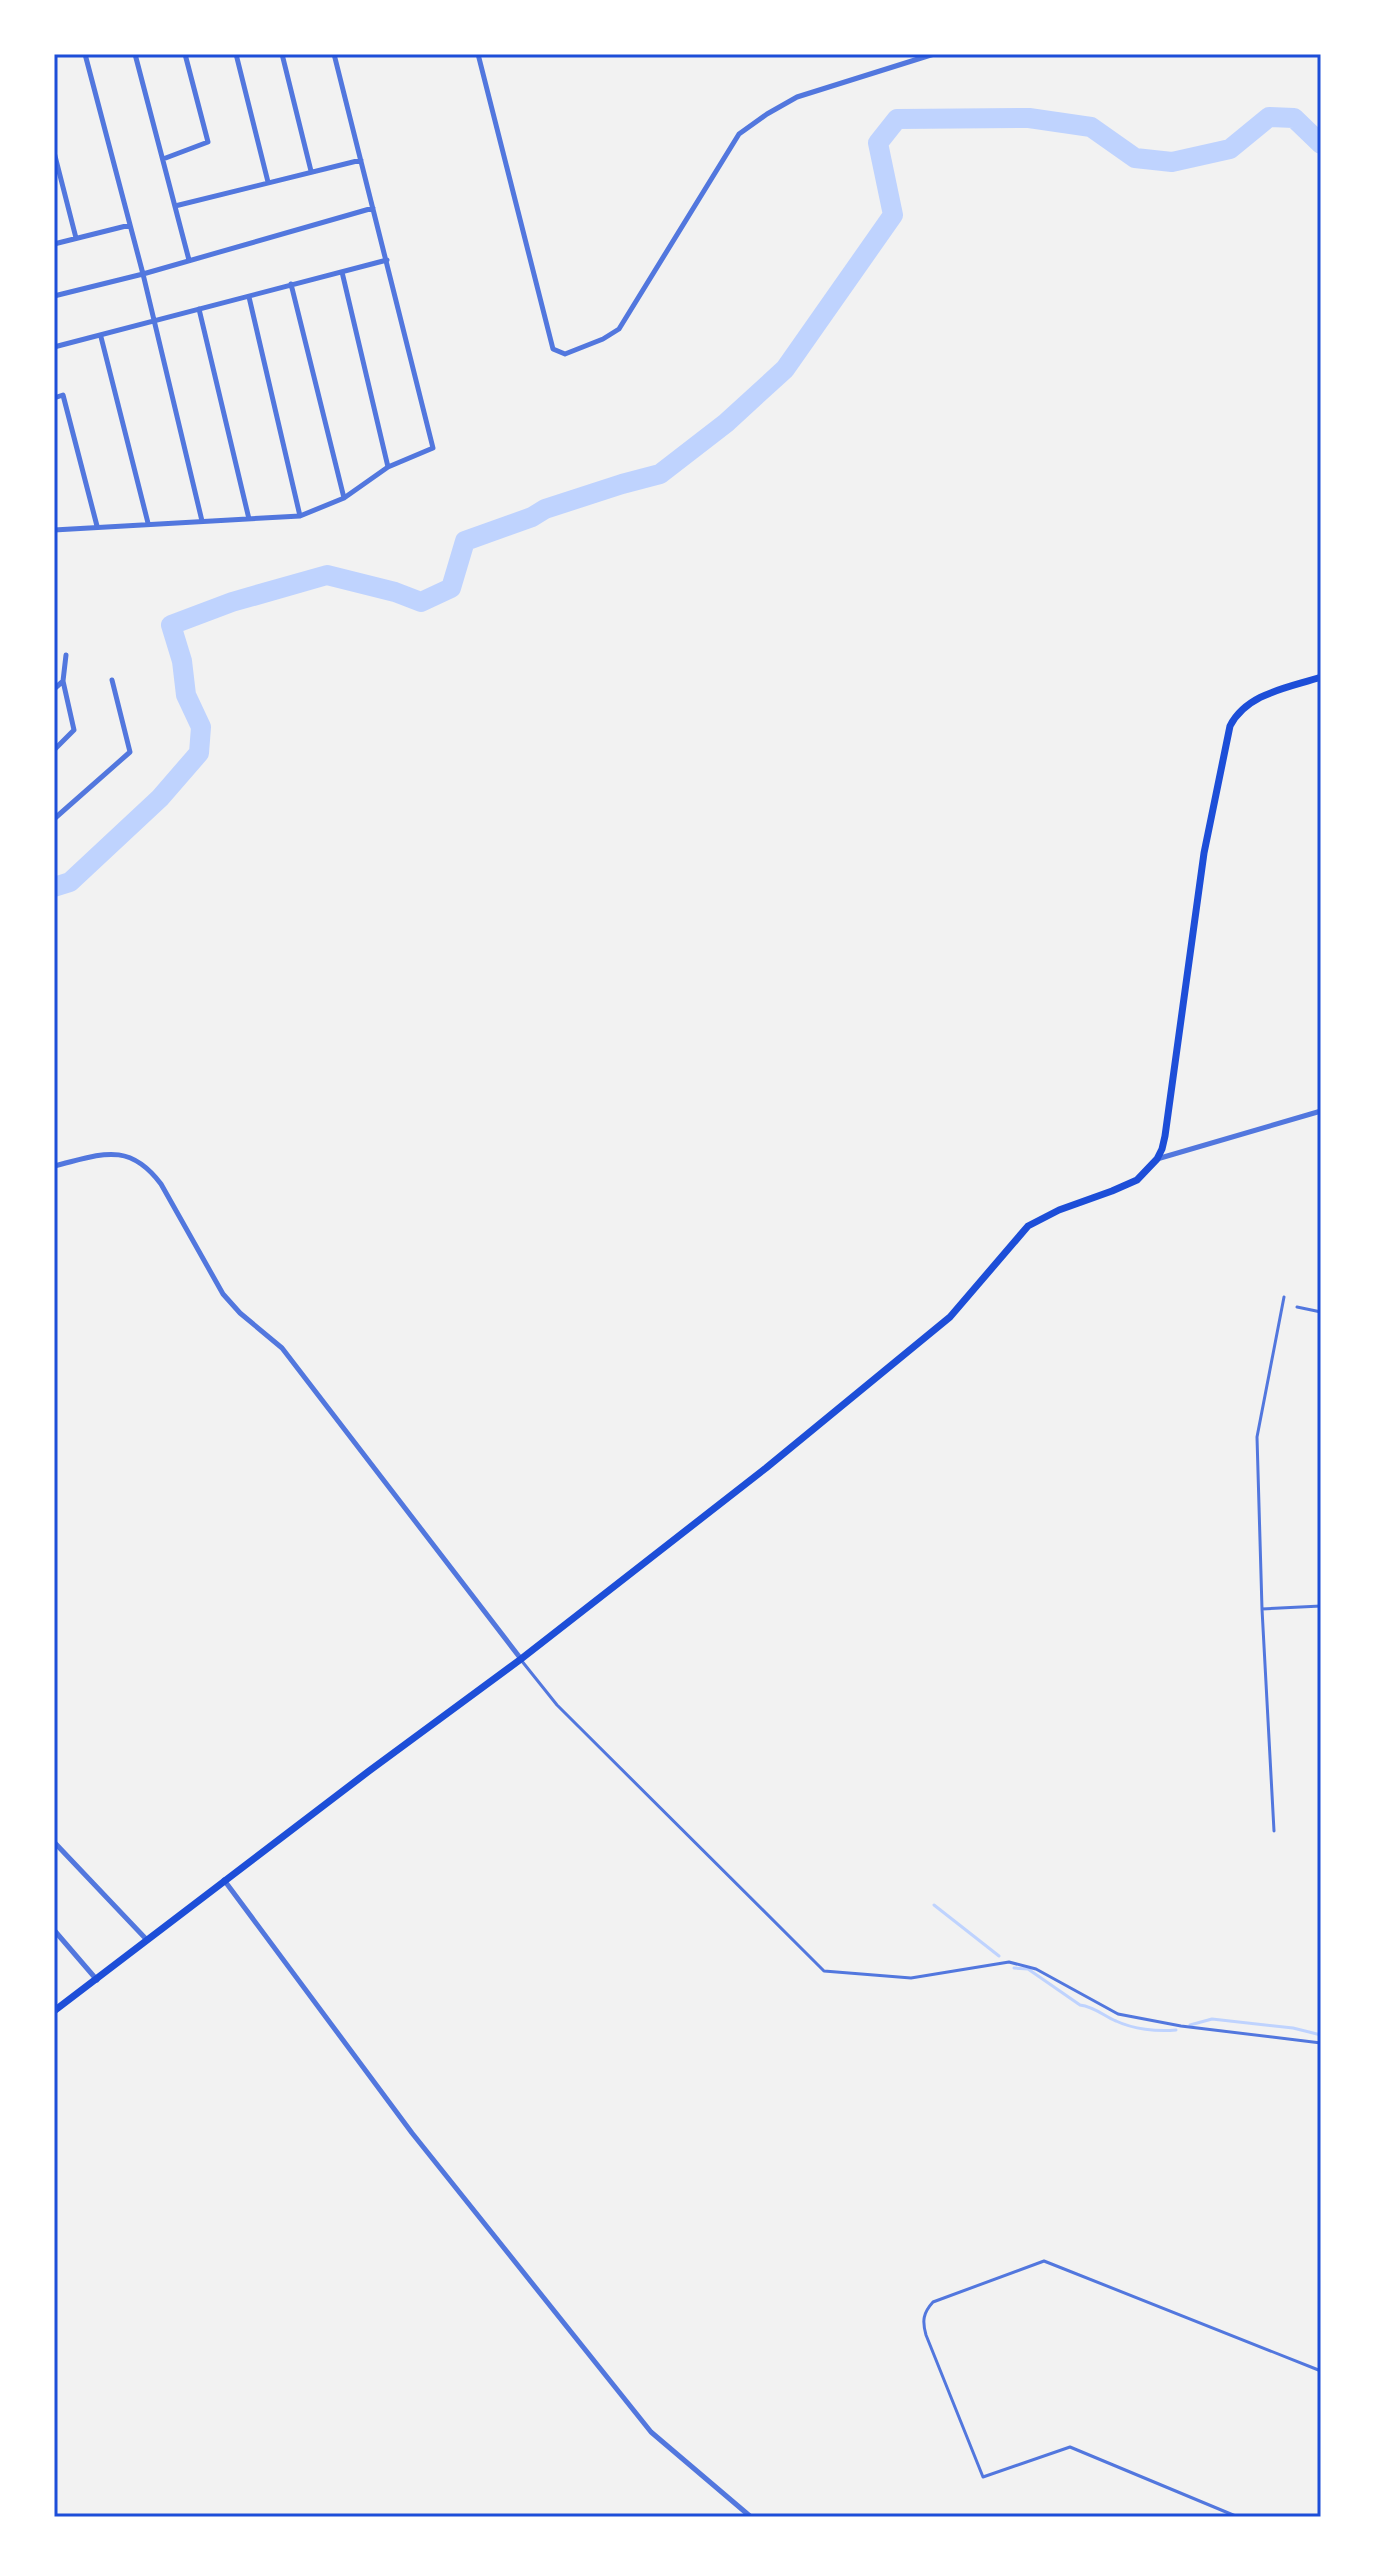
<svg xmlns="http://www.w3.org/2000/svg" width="1375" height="2571" font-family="'Alegreya Sans',sans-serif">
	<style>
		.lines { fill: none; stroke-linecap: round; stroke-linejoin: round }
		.stream { stroke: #bfd3fe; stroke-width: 3 }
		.river { stroke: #bfd3fe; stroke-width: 20 }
		.service { stroke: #5277de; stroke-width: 3 }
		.minor { stroke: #5277de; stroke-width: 5 }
		.secondary { stroke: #1d4ed8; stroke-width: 7 }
		.neatline { fill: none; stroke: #1d4ed8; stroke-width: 3 }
	</style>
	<rect width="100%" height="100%" fill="#f2f2f2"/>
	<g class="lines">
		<path class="stream" d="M934,1905L999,1956
			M1014,1968L1028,1969L1080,2005C1095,2007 1104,2016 1116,2021C1133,2029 1157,2032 1176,2030
			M1190,2025L1212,2019L1293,2028L1321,2035"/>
		<path class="river" d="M54,887L70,882L160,798L199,753L201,727L186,695L182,661L171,625L232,602L327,575L395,592L421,602L451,588L465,541L532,517L545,509L622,484L660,474L726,423L785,369L893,215L878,143L897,119L1029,118L1091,127L1135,158L1172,162L1230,149L1269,117L1294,118L1321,144"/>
		<path class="service" d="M1297,1307L1321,1312
			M1262,1609L1321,1606
			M521,1660L557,1705L824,1971L911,1978L1009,1962L1036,1969L1118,2014L1181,2026L1321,2043
			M1274,1831L1262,1609L1257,1437L1284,1297
			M1238,2517L1070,2447L983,2477L926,2335C922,2321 923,2313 933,2302L1044,2261L1321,2371"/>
		<path class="minor" d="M85,54L143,274L202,521
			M135,54L189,260
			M236,54L268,182
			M282,54L311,171
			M478,54L553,349L565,354L603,339L619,329L739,134L767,114L797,97L934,54
			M54,152L76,238
			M163,159L208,142L185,54
			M175,206L361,160
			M54,244L130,225
			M342,272L388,467
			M291,284L344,498
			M54,296L143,274L373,208
			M249,297L300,516
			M199,309L249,519
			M101,337L148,523
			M54,347L387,260
			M54,398L63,395L97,526
			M54,530L300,516L344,498L388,467L433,448L334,54
			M54,689L62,682
			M54,750L74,730L63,681L66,655
			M54,819L130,752L112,680
			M1157,1159L1321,1111
			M54,1166C100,1155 128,1140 161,1184L223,1294L240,1313L282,1348L521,1659
			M54,1842L147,1940
			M224,1880L412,2133L651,2432L751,2517
			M54,1930L97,1980"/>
		<path class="secondary" d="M54,2011L369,1771L521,1659L766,1468L950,1317L1028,1226L1059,1210L1112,1191L1137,1180L1157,1159L1162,1149L1165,1136L1204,853L1230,726C1247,693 1288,688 1321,677"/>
	</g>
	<rect width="1375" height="2571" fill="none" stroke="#ffffff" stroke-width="112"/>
	<rect x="56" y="56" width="1263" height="2459" class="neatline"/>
</svg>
